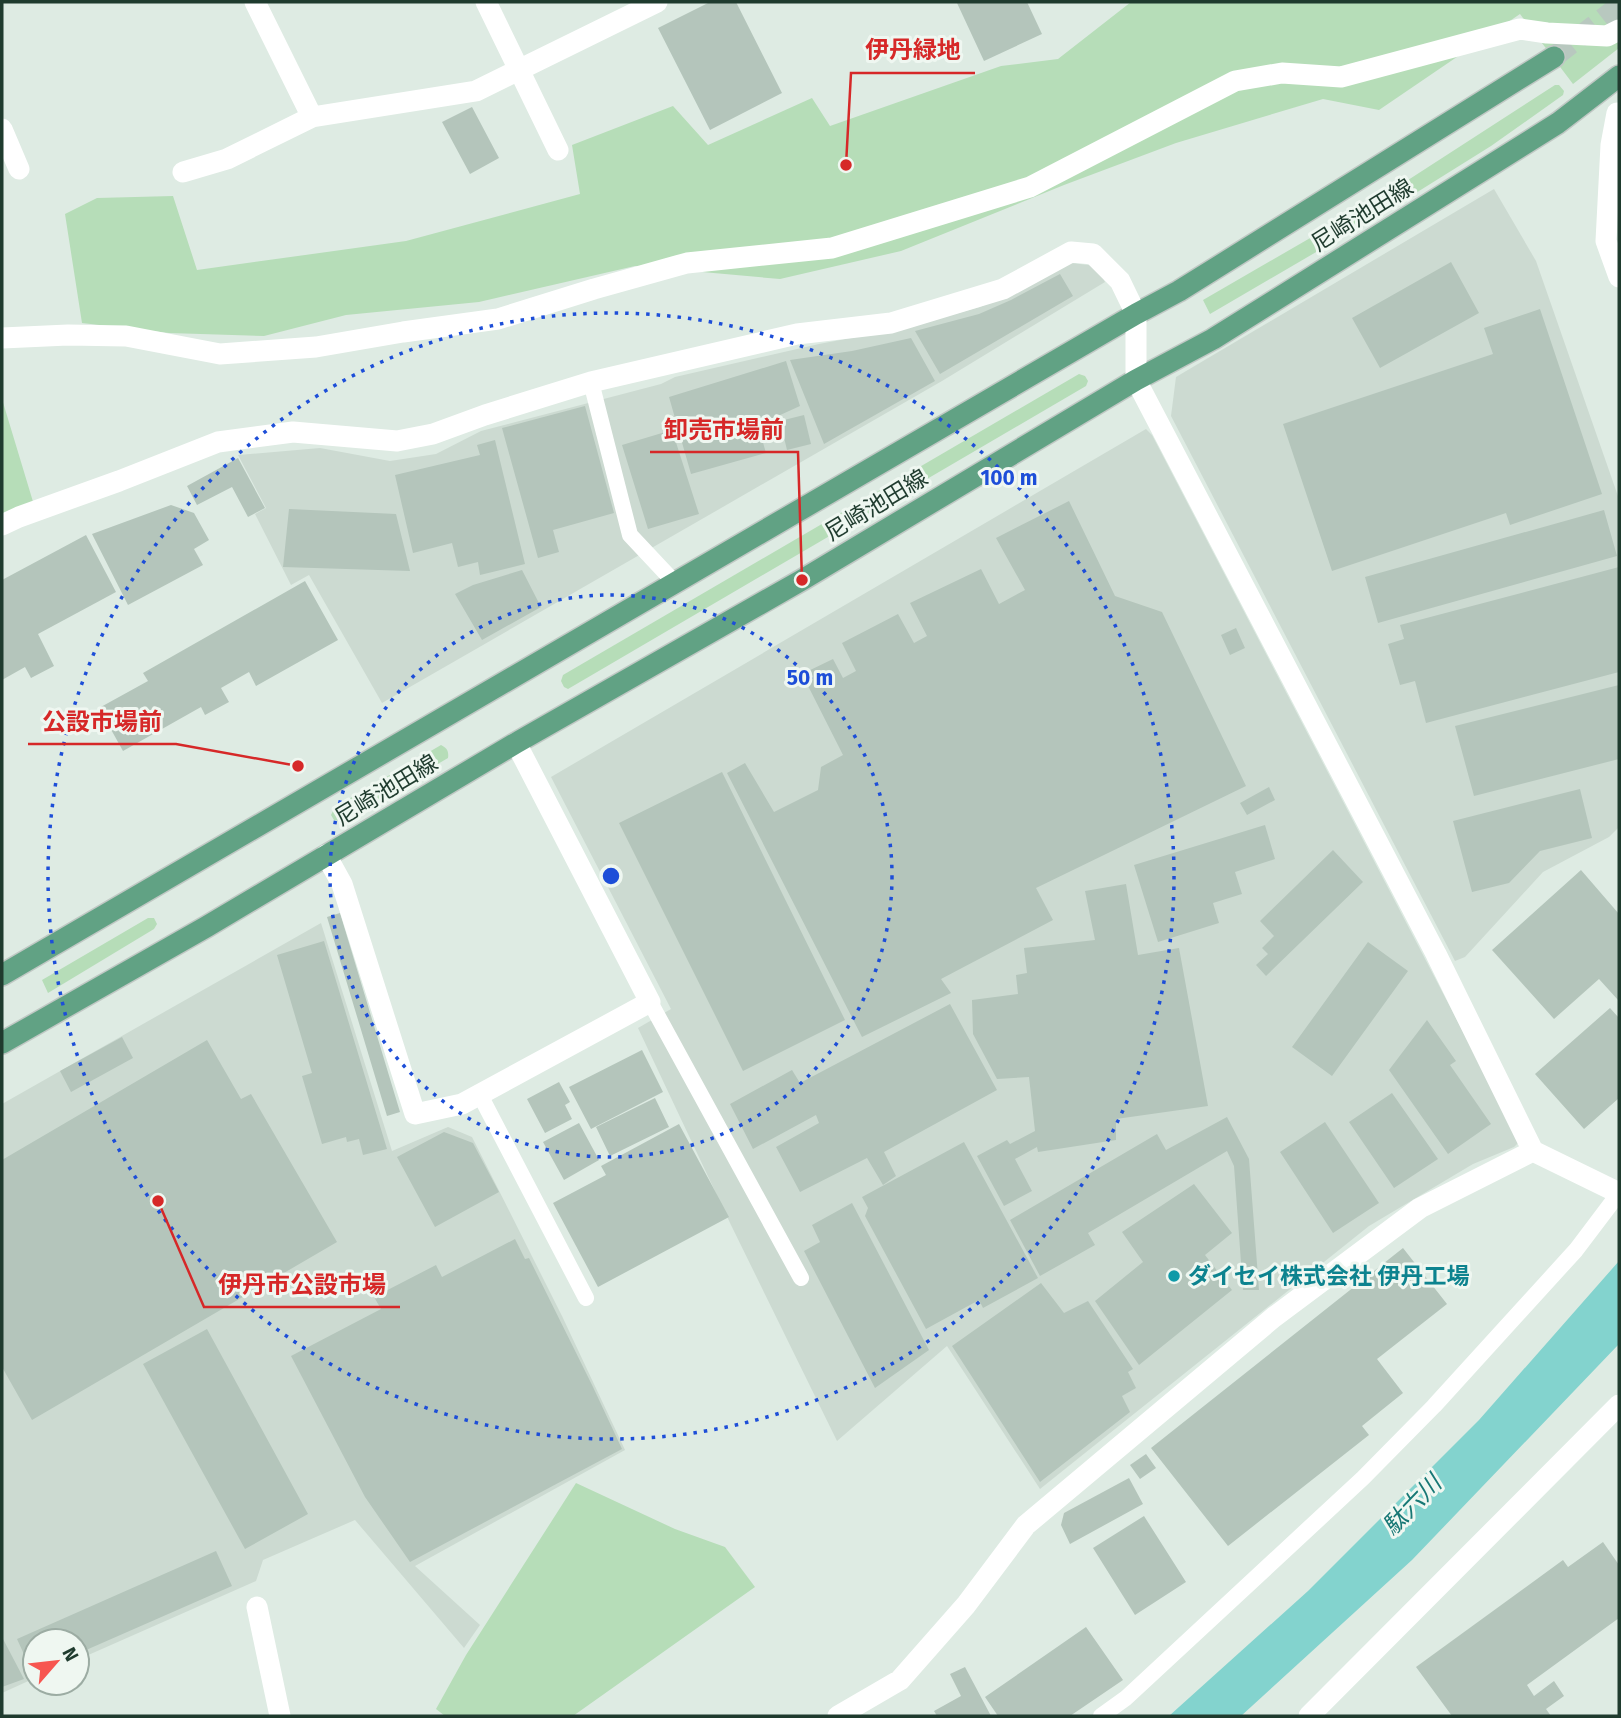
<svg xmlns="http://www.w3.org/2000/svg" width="1621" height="1718" font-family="'Fira Sans','Noto Sans JP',sans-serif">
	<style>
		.built { fill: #ccdad1 }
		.green { fill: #b6ddb8 }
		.water { fill: #83d3ce }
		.building { fill: #b4c5bb }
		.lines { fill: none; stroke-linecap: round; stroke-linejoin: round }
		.primary-tunnel { stroke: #b8c8bf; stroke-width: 21; stroke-dasharray: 21 10; stroke-linecap: butt }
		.primary-casing { stroke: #c0c8c4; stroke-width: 24 }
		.lane { stroke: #fff; stroke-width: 16 }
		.street { stroke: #fff; stroke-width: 21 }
		.primary { stroke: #61a284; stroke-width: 21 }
		.ring { fill: none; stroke: #1d4ed8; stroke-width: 3.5; stroke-dasharray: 3.5 7 }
		.culture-dot { fill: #0f9aa8; stroke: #eff7f1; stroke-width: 2.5 }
		.labels { text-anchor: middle; stroke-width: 6; stroke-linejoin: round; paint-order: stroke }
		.street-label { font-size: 23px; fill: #1f3b2e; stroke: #eff7f1 }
		.culture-label { font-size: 23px; font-weight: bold; fill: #0d838f; stroke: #eff7f1; text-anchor: start }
		.water-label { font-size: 24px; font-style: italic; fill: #177875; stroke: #eff7f1 }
		.centre { fill: #1d4ed8; stroke: #eff7f1; stroke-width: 3.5 }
		.ring-label { font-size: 21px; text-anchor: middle; font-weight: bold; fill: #1d4ed8; stroke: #eff7f1; stroke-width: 6; stroke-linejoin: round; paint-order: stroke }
		.leader { fill: none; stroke: #d62828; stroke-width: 2.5 }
		.callout-dot { fill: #d62828; stroke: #eff7f1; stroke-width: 2.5 }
		.callout-label { font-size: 24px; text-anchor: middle; font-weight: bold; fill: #d62828; stroke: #eff7f1; stroke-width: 6; stroke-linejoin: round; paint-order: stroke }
	</style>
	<rect width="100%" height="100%" fill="#deebe3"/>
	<path class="built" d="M1494,189L1536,261L1619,499V827L1609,837L1543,872L1465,957L1455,961L1171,416L1176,377Z
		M1071,263L1097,266L1105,282L942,381L382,703L309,575L291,585L255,514L266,508L238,455L320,448L390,461L436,454L481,431L661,384L675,377L819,344L904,328L980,307Z
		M1146,429L1152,435L1520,1141L1514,1147L1473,1164L1369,1226L1040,1489L947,1346L837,1441L731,1225L638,1028L671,1009L551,777Z
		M321,923L392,1151L448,1127L472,1137L562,1316L625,1450L415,1566L480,1625L464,1648L355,1520L263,1560L256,1581L77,1660V1641H35V1678L2,1693V1104Z"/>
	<path class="green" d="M1131,2H1619V48L1573,84L1520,14L1379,110L1323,99L1176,143L1064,185L901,251L780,279L635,266L479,302L346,315L264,336L169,333L82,323L65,214L97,198L173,196L197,270L406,241L580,194L572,145L673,106L708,145L812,98L830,126L1001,66L1058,59Z
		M1555,85H1559L1564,91L1563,95L1491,146L1395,206L1210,314L1203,300L1388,193Z
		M1079,374L1085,376L1088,381L1086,386L568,689L564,687L561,681L563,675Z
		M2,399L34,505L2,517Z
		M441,745C447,748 449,751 448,758L340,821L334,820L331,815L335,807Z
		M148,918H154L157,924L154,929L48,993L42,980Z
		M576,1483L675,1529L725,1547L755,1587L573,1716H445L436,1709L466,1655Z"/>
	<path class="water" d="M1619,1261V1344L1412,1560L1241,1716H1169L1308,1591L1479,1420Z"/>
	<path class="building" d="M710,2H736L782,93L710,130L658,28Z
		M959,2H1027L1042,34L984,61L957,3Z
		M472,107L499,158L470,174L442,122Z
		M1451,262L1479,313L1380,368L1352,318Z
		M1060,274L1073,296L940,374L915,331L979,314L1011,300Z
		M1540,309L1602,494L1510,525L1506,513L1332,571L1283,424L1493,354L1484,328Z
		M911,338L935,381L824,444L790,360L852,351Z
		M786,361L800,406L758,425L766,453L691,474L669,397Z
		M585,406L614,513L553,530L559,552L538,558L502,428Z
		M804,415L811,444L787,450L780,421Z
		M672,430L699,514L648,529L622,445Z
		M495,440L525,564L480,575L478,562L458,567L452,543L413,553L395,475L480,455L477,445Z
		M238,458L265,508L248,517L232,487L197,505L187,486Z
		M1069,501L1115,596L1162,612L1246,786L1036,888L1053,920L941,979L951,993L862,1037L727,773L745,763L774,812L818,790L821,767L843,755L802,674L833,659L843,678L856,671L842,643L898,614L914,643L927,636L910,603L981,569L999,604L1025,590L996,538Z
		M171,505L194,513L209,540L194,549L203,565L128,605L92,534Z
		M289,509L396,514L410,571L283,567Z
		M1604,510L1617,556L1378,623L1365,577Z
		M86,535L116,592L38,634L54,666L31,678L25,667L2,680V580Z
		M1619,567V672L1426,723L1415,681L1400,685L1388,644L1404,639L1400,625Z
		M522,570L541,607L482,640L455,594L473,585Z
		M305,581L338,640L256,686L249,672L221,688L229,702L205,715L201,707L123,751L99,708L148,681L143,673Z
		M1236,628L1245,648L1230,655L1221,635Z
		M1619,685V759L1474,796L1455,726Z
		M722,772L845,1020L743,1071L619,823Z
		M1269,787L1275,800L1247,815L1240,803Z
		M1580,789L1592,838L1540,851L1509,883L1472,892L1453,821Z
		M1265,825L1275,859L1235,872L1242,894L1213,903L1219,923L1158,942L1134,865Z
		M1333,850L1363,882L1266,976L1256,965L1268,954L1262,948L1274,936L1260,921Z
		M1581,870L1619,914V998L1618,1000L1599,979L1554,1019L1492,950Z
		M1126,884L1138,955L1179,948L1208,1106L1116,1119V1140L1038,1152L1037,1147L1015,1159L1032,1191L1004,1206L977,1156L1007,1140L1010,1144L1035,1131L1029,1077L997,1079L973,1034L972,1000L1018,994L1016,975L1027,973L1024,948L1095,940L1085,891Z
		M340,913L400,1112L387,1116L327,917Z
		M324,941L387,1149L363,1155L359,1139L347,1142L346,1137L322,1144L302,1076L312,1073L277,955Z
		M1368,942L1408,971L1332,1076L1292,1047Z
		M950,1004L997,1090L884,1152L896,1176L883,1185L867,1158L800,1192L776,1147L819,1123L816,1115L753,1149L730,1104L792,1070L800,1083Z
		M1610,1008L1619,1018V1098L1584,1129L1535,1074Z
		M1427,1020L1456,1061L1450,1065L1491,1124L1448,1154L1389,1070Z
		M122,1037L133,1058L71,1092L60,1071Z
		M207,1040L241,1099L251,1094L337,1242L32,1420L2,1367V1160Z
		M642,1050L663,1092L591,1129L569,1087Z
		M559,1082L570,1102L565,1105L572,1119L545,1133L527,1099Z
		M1392,1093L1438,1159L1394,1188L1349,1122Z
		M655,1098L669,1127L610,1156L596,1127Z
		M1227,1117L1249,1159L1259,1290H1243L1234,1166L1227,1151L1088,1233L1095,1245L1040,1276L1010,1220L1157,1134L1166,1150Z
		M1325,1122L1379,1203L1333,1233L1280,1152Z
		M579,1123L599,1160L564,1180L543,1142Z
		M679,1124L729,1217L598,1287L553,1203L606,1175L601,1166Z
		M444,1132L473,1143L499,1192L435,1227L397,1157Z
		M964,1142L1038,1278L983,1308L979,1300L926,1329L865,1216L868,1208L862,1197Z
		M1194,1184L1232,1233L1205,1255L1232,1290L1139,1365L1095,1301L1143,1262L1122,1232Z
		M852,1203L929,1350L875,1388L804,1251L820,1242L812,1225Z
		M515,1239L525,1259L529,1258L593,1387L622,1449L410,1562L365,1497L291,1356L381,1309L374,1297L436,1265L442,1277Z
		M1403,1248L1447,1304L1377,1359L1403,1393L1362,1426L1369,1435L1228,1546L1151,1448Z
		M1041,1283L1064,1313L1088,1301L1133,1369L1128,1372L1136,1388L1122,1396L1130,1412L1040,1482L952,1346Z
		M207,1329L308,1514L245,1549L143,1364Z
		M1146,1454L1156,1468L1140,1479L1130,1465Z
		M1129,1478L1143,1504L1070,1544L1061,1525L1064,1513Z
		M1144,1516L1186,1582L1135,1615L1093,1548Z
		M1603,1542L1619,1565V1618L1527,1685L1534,1696L1554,1681L1564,1696L1546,1709L1551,1716H1452L1416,1667L1563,1560L1568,1567Z
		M216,1551L232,1586L77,1654V1641H35V1673L33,1674L17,1639Z
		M1086,1627L1123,1680L1070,1716H998L985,1697Z
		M2,1637L24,1679L2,1687Z
		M965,1667L991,1716H937L934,1711L961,1696L950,1674Z"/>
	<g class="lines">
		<path class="primary-tunnel" d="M1554,57L1619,6"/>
		<g class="primary-casing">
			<path id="primary" d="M2,975L1136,314L1179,291L1554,57
				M2,1043L206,927L516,743L802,580L1136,380L1213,339L1558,123L1619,76"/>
		</g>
		<path class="lane" d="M591,382L630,535L676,584
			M650,1002L801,1278
			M480,1095L586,1298
			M1101,1716L1126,1698L1363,1478L1434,1406L1576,1250L1619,1193"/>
		<path class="street" d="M255,2L312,117
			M486,2L558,150
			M1617,113L1611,145L1606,241L1619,277
			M2,129L19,169
			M183,172L227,159L312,117L476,91L657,2
			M2,338L68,335L126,336L220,354L316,347L403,332L498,319L594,289L687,263L832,248L1030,187L1235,81L1282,73L1341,77L1520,29L1547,33L1607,36L1619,30
			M2,525L19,517L119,481L218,442L293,432L397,441L433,434L485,415L591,382L797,334L891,323L1003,289L1071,252L1093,254L1120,281L1136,314V380L1436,954L1533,1151L1619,1193
			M326,855L342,884L415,1114L462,1104L650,1002L516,743
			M257,1607L280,1716
			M838,1716L900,1680L966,1605L1026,1525L1274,1317L1420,1208L1533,1151
			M1309,1716L1619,1405"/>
		<use href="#primary" class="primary"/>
	</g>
	<g class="ring">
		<circle cx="611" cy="876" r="281"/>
		<circle cx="611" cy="876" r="563"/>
	</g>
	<circle class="culture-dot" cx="1174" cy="1276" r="7"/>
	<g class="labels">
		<g class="street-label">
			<text transform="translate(1362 215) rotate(-32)" y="8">尼崎池田線</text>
			<text transform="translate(876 505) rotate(-31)" y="8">尼崎池田線</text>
			<text transform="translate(386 790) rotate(-31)" y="8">尼崎池田線</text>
		</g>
		<g class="culture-label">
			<text x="1188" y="1284">ダイセイ株式会社 伊丹工場</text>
		</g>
		<g class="water-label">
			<text transform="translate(1412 1505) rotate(-46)" y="8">駄六川</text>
		</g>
	</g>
	<circle cx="611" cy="876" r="10" class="centre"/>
	<g class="ring-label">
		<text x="1009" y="485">100 m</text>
		<text x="810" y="685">50 m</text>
	</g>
	<path class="leader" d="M846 165L851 73H975M802 580L798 452H650M298 766L176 744H28M158 1201L204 1307H400"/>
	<g class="callout-dot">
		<circle cx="846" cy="165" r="7"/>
		<circle cx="802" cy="580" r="7"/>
		<circle cx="298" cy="766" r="7"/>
		<circle cx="158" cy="1201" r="7"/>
	</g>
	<g class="callout-label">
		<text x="913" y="58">伊丹緑地</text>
		<text x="724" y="438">卸売市場前</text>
		<text x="102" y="730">公設市場前</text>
		<text x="302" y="1293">伊丹市公設市場</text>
	</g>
	<rect width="1621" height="1718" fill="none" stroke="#1f3b2e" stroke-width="7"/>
	<g transform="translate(56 1662) rotate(62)"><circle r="33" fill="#eff7f1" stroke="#9caca3" stroke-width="2"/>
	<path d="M0-5L12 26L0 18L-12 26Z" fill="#f75650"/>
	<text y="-10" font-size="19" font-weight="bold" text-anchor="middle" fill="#1f3b2e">N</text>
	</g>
</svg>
